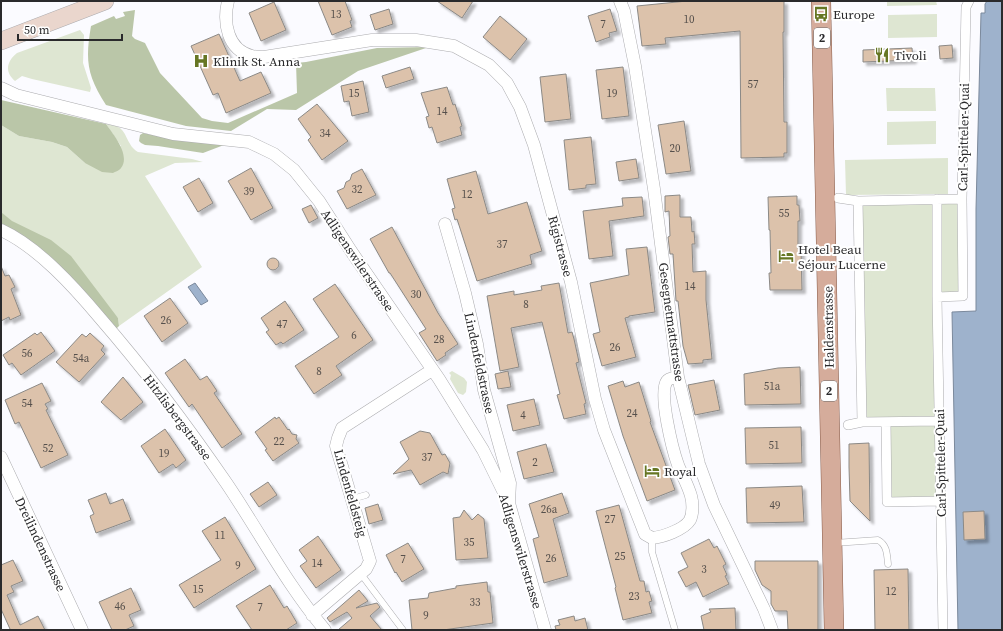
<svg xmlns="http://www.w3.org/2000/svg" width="1003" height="631" font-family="'Source Serif 4',serif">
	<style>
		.green { fill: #dee6d2 }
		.forest { fill: #bac6a8 }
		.water { fill: #9eb2cc; stroke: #7b899c }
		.building { fill: #dcc2ab; stroke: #8b8986; filter: url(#shadow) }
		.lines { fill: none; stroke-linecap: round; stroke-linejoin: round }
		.service-casing { stroke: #acacaf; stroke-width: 7 }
		.pedestrian-casing { stroke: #acacaf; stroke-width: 10 }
		.minor-casing { stroke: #acacaf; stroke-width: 13 }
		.secondary-casing { stroke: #acacaf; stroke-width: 18 }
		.primary-casing { stroke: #875b49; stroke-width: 20 }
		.service { stroke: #fff; stroke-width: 6 }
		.pedestrian { stroke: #fff; stroke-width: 9 }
		.minor { stroke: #fff; stroke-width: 12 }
		.secondary { stroke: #ead6cd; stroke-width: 17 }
		.primary { stroke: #d5ac9b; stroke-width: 19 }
		.labels { text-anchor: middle; stroke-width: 4; stroke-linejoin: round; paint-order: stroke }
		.number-label { font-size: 11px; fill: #56504c }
		.shield { fill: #fff; stroke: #6a6a6b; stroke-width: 1 }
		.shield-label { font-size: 12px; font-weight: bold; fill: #2a2a2c }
		.poi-label { font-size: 13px; fill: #2a2a2c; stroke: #fff; text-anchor: start }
		.street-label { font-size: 13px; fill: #2a2a2c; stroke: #fff }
	</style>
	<defs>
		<filter id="shadow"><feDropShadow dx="3.5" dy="3.5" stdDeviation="1" flood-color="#0004"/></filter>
	</defs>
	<rect width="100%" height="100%" fill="#fbfbff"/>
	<path class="green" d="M887,1H936L937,5L887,6Z
		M937,14V37L888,38V15Z
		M80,30L84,35L83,63L91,88L90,92L32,79L22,76L15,81C4,72 7,61 17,53Z
		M886,88H935L936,111H887Z
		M936,121V144L887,145V122Z
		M106,124C110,125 115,125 118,127C127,131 127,146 138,152L192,159L203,162L175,163L145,176L202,267L119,326L118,318L1,212V125L19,136L52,142L67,147L85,163L121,146Z
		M948,158V194L846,195L845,160Z
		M962,199L963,296L938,297L941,501L887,502L886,422H862L858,201Z
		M452,371L464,378L467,382L466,392L463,395L458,393L450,379L451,375L449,373Z"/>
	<path class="forest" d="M135,10L132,36L135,39L145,43L160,73L202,118L212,121L228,123L297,93L296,63L306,62L377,48L429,47L358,71L296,110L267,109L231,131L186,126L106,105C87,75 85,61 91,26L114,16L116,19L125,16L123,12Z
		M1,100L106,124C113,134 131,155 121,168C120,170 115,172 113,173L102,172L85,163L67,147L52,142L19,136L1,125Z
		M143,133L162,137L224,145L203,153L158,146L145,145L141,143L139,141L140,135Z
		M1,212L12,221L51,240L71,256L118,318L119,326L115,330L1,227Z"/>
	<path class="water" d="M987,1H1002V630H958L952,312L976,311V209L981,13H985V4Z
		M195,283L208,301L201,305L188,287Z"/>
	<path class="building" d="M318,1H345L352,20L350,21L352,27L332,35Z
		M437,1H473L462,18Z
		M687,1H784V32H783L784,122H787V153H784V157L741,158L740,31L665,38L666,44L642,46L637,6Z
		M274,2L286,30L261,41L249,13Z
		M389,9L393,24L375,30L370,15Z
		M610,9L617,31L609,33L610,37L596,42L588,16Z
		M500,16L527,39L510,60L483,37Z
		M219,34L240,81L261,72L271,93L226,113L218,93L213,95L191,46Z
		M952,45L953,58L940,59L939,46Z
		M912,48L913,60L863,62V50Z
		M410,67L414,79L386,88L382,76Z
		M623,67L629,116L602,119L596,70Z
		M566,74L571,119L545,122L540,77Z
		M363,81L369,112L352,116L349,101L344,102L341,86Z
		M447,87L453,105L455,104L462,126L460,127L462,135L437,143L432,127L429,128L426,117L429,116L421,93Z
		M317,104L348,141L322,160L308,140L311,137L298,119Z
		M684,121L691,171L666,174L658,125Z
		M591,137L596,184L586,185V188L569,190L564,140Z
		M636,159L639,178L619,181L616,162Z
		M251,168L273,208L251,220L228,181Z
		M362,169L376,195L347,209L337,191L344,188L346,182L350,180L352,174Z
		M476,171L488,214L527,202L542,251L530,255L532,264L477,281L457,219L455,220L452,209L455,208L447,179Z
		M199,178L213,203L198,212L183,187Z
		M680,195V217H691L692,232L694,231L695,244H692L693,272L706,271V300L712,359L703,360V363L688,364L683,346L678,301H676L673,254H670L668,237L670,236L669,211L665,212V196Z
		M797,196V205H799L800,221H798V249H801L802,290H770L769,273H771L770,230H769L768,197Z
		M642,197L644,216L609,221L613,256L589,259L583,211L623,206L622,198Z
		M311,205L318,218L309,223L302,209Z
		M392,227L438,313L458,344L445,353L446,355L437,361L419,333L426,329L390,273H389L370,239Z
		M647,247L655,312L629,316V317L625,318L636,357L602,366L593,334L600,332L590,283L629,275L626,249Z
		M267 264a6 6 0 1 1 12 0a6 6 0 1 1-12 0Z
		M1,266L5,276L9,275L15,287L11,289L21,315L10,320L9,317L1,321Z
		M559,283L568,333L572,332L574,339L579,362L576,363L586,403L584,404L586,414L564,419L557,395L560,394L542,322L511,328L519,367L500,371L487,296L514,291V295L542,290L541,286Z
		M335,284L373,340L336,366L342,375L314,394L295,366L339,337L313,299Z
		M170,298L188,323L162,342L144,316Z
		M285,301L304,330L283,344L281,342L276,345L266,332L269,330L261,318Z
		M41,332L55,351L21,375L12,363L9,365L3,355L35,333L37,335Z
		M90,333L104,346L101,350L105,354L79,382L56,362L82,334L86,337Z
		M185,359L200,380L207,376L217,391L214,393L242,434L222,448L192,404L189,407L165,373Z
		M800,367L801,404L745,405L744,374L778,368Z
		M508,371L511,387L498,389L495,374Z
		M123,377L143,402L121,420L101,402Z
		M714,380L720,410L695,415L688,385Z
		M623,381L625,387L639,382L651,421L650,422L675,490L647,501L623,436L608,386Z
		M42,383L51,401L45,404L48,409L46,410L68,455L41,468L19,422L15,424L5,400Z
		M534,399L540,425L513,431L507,405Z
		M275,417L276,419L279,417L288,430L289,429L292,434L297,435L296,439L299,443L273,461L265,450L267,449L255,432Z
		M801,427L802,463L746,464L745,428Z
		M165,429L186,460L176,468L173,464L159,473L141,446Z
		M420,431L430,433L442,455L445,454L450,463L448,474L443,472L420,485L411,470L393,474L409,459L400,442Z
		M869,443L870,521L850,501L849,467V444Z
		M546,444L554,472L524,479L517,452Z
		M268,482L277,495L259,507L250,494Z
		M802,486L804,522L747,523L746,488Z
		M106,493L110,504L123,499L131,520L96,533L90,516L94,514L88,500Z
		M562,493L569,513L553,519L568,576L544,583L533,539L539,537L529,504Z
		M378,504L383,520L369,524L365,508Z
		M619,505L640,581H644L646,592L649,591L652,601L649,602L652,613L623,620L615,588L616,587L596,511Z
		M464,510L472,520L478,514L484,519L488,558L456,560L453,518L460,517Z
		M984,511L985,539L964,540L963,512Z
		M225,517L256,569L194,608L179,585L221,560L202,531Z
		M318,536L341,570L316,588L300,566L307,561L299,550Z
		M709,539L714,548L717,546L726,564L723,566L727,575L725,576L729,584L703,597L696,582L686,587L678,572L688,567L681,553Z
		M408,543L424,569L402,582L396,572L395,573L386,555Z
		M13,560L23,581L11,586L14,592L7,595L20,625L38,616L45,630H8L10,629L1,609V564V565Z
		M755,561H818V630H788L787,611H775L771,604V591L762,585L755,570Z
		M908,569L909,630H875L874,570Z
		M487,582L488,592H490L493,623L443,630H412L409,600L428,598L429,593L456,588V586Z
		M270,585L284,608L287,606L297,623L286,630H252L236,606Z
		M131,588L141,610L129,615L134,626L125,630H112L99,602Z
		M359,590L368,601L356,608L377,603L380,607L370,616L382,630H338L352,618L347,612L330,622L327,618Z
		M735,608L736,630H704L701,616L711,612L709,609Z
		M574,616L575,621L585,618L588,630H556L555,626L560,625L558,620Z"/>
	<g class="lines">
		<g class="service-casing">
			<path id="service" d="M352,499L366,495
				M652,538V552L675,630
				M834,543L878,540C887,545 887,554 888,564
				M361,574L403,630"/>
		</g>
		<g class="pedestrian-casing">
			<path id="pedestrian" d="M838,198L858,201L962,199
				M937,199V297
				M858,201L862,422
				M886,422L887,502L941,501
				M848,425L862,422L940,421
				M943,630L937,297L963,296L962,199L966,7L969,1"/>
		</g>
		<g class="minor-casing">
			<path id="minor" d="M228,1C223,22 227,50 252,56C256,57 260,57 264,57L372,40H416L454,46L489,65L507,83L520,107L534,145L571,282L595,399L604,430L645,534L652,538C662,537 684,530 690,520C693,514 693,503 691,496C688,485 682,475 678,465C673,451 658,393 667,381C669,378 674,378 678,377
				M620,1L624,11L635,66L654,189L678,377L699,464L714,505L764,609L772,630
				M1,88L16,95L173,134L249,142L274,154L294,170L319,201L351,251L439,379L483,450L509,503L545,630
				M445,224L465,293L477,344L484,390L510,483L509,502
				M1,230C38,247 74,287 100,318C146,371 188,427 227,484C260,533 287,585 325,630
				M1,457L82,630
				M312,615L366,569L370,561L336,446L338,438L342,428L432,370"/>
		</g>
		<g class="secondary-casing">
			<path id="secondary" d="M1,41L105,1"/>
		</g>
		<g class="primary-casing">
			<path id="primary" d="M821,1L834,630"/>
		</g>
		<use href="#service" class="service"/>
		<use href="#pedestrian" class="pedestrian"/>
		<use href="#minor" class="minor"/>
		<use href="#secondary" class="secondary"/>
		<use href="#primary" class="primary"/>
	</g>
	<defs>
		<g id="bus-bare" transform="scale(1.2)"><path d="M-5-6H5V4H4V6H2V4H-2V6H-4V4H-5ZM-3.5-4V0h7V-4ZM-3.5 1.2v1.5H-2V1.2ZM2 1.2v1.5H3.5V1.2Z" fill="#667623" stroke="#fff" stroke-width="2.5" paint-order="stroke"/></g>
		<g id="restaurant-bare" transform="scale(1.2)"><path d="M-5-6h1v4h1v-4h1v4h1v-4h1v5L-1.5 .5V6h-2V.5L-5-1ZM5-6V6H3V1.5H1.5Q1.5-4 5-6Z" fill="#667623" stroke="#fff" stroke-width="2.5" paint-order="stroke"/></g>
		<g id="hospital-bare" transform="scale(1.2)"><path d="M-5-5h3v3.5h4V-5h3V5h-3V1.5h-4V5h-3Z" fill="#667623" stroke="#fff" stroke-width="2.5" paint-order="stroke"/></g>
		<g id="hotel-bare" transform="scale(1.2)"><path d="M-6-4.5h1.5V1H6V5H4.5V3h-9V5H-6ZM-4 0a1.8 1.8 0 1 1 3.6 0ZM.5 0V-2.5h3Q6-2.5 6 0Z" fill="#667623" stroke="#fff" stroke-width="2.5" paint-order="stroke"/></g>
	</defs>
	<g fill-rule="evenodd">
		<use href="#bus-bare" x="821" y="14"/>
		<use href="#restaurant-bare" x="882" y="55"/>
		<use href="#hospital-bare" x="201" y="61"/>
		<use href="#hotel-bare" x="786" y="256"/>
		<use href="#hotel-bare" x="652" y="471"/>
	</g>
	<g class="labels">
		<g class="number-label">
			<text x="336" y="18">13</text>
			<text x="689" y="23">10</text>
			<text x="603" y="28">7</text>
			<text x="753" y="88">57</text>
			<text x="354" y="97">15</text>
			<text x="612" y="97">19</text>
			<text x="442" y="115">14</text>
			<text x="325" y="137">34</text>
			<text x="675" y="152">20</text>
			<text x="357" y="193">32</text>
			<text x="249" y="195">39</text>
			<text x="467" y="198">12</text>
			<text x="784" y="217">55</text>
			<text x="502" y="248">37</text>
			<text x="690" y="290">14</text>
			<text x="416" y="298">30</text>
			<text x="526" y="308">8</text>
			<text x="166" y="324">26</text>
			<text x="282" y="328">47</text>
			<text x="354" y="339">6</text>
			<text x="439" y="343">28</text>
			<text x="615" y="351">26</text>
			<text x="27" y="357">56</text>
			<text x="81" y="362">54a</text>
			<text x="319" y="375">8</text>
			<text x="772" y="390">51a</text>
			<text x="27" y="407">54</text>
			<text x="632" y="417">24</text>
			<text x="523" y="419">4</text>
			<text x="279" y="445">22</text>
			<text x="774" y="449">51</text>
			<text x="48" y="452">52</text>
			<text x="164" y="457">19</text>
			<text x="427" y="461">37</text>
			<text x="535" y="466">2</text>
			<text x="775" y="509">49</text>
			<text x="549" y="513">26a</text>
			<text x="610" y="523">27</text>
			<text x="220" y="539">11</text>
			<text x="469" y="546">35</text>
			<text x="620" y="560">25</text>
			<text x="551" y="562">26</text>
			<text x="403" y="563">7</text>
			<text x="317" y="567">14</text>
			<text x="238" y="569">9</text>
			<text x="704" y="573">3</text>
			<text x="198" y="593">15</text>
			<text x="891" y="595">12</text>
			<text x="634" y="600">23</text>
			<text x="475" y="606">33</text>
			<text x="120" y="610">46</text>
			<text x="260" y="611">7</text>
			<text x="426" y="619">9</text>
		</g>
		<g class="shield">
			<rect x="814" y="28" width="16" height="20" rx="3"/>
			<rect x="821" y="381" width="16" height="20" rx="3"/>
		</g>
		<g class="shield-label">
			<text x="822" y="42">2</text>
			<text x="829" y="395">2</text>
		</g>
		<g class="poi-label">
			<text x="833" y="19">Europe</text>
			<text x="894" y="60">Tivoli</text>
			<text x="213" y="66">Klinik St. Anna</text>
			<text x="798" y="254">Hotel Beau<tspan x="798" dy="15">Séjour Lucerne</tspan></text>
			<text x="664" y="476">Royal</text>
		</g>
		<g class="street-label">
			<text transform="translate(963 137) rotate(-89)" y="5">Carl-Spitteler-Quai</text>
			<text transform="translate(561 246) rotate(75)" y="5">Rigistrasse</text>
			<text transform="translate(358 260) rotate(56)" y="5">Adligenswilerstrasse</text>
			<text transform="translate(672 322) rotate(82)" y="5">Gesegnetmattstrasse</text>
			<text transform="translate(828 327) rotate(-91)" y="5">Haldenstrasse</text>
			<text transform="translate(480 363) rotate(78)" y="5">Lindenfeldstrasse</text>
			<text transform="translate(178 417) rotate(53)" y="5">Hitzlisbergstrasse</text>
			<text transform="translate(940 463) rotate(-91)" y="5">Carl-Spitteler-Quai</text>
			<text transform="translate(351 493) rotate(74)" y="5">Lindenfeldsteig</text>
			<text transform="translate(41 544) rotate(65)" y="5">Dreilindenstrasse</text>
			<text transform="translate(521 551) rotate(73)" y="5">Adligenswilerstrasse</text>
		</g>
	</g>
	<rect width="1003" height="631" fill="none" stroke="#2a2a2c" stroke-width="4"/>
	<path d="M18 34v6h104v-6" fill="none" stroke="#2a2a2c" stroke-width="2"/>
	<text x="24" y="34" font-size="12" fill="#2a2a2c" stroke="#ffffff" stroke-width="3" paint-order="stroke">50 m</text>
</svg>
